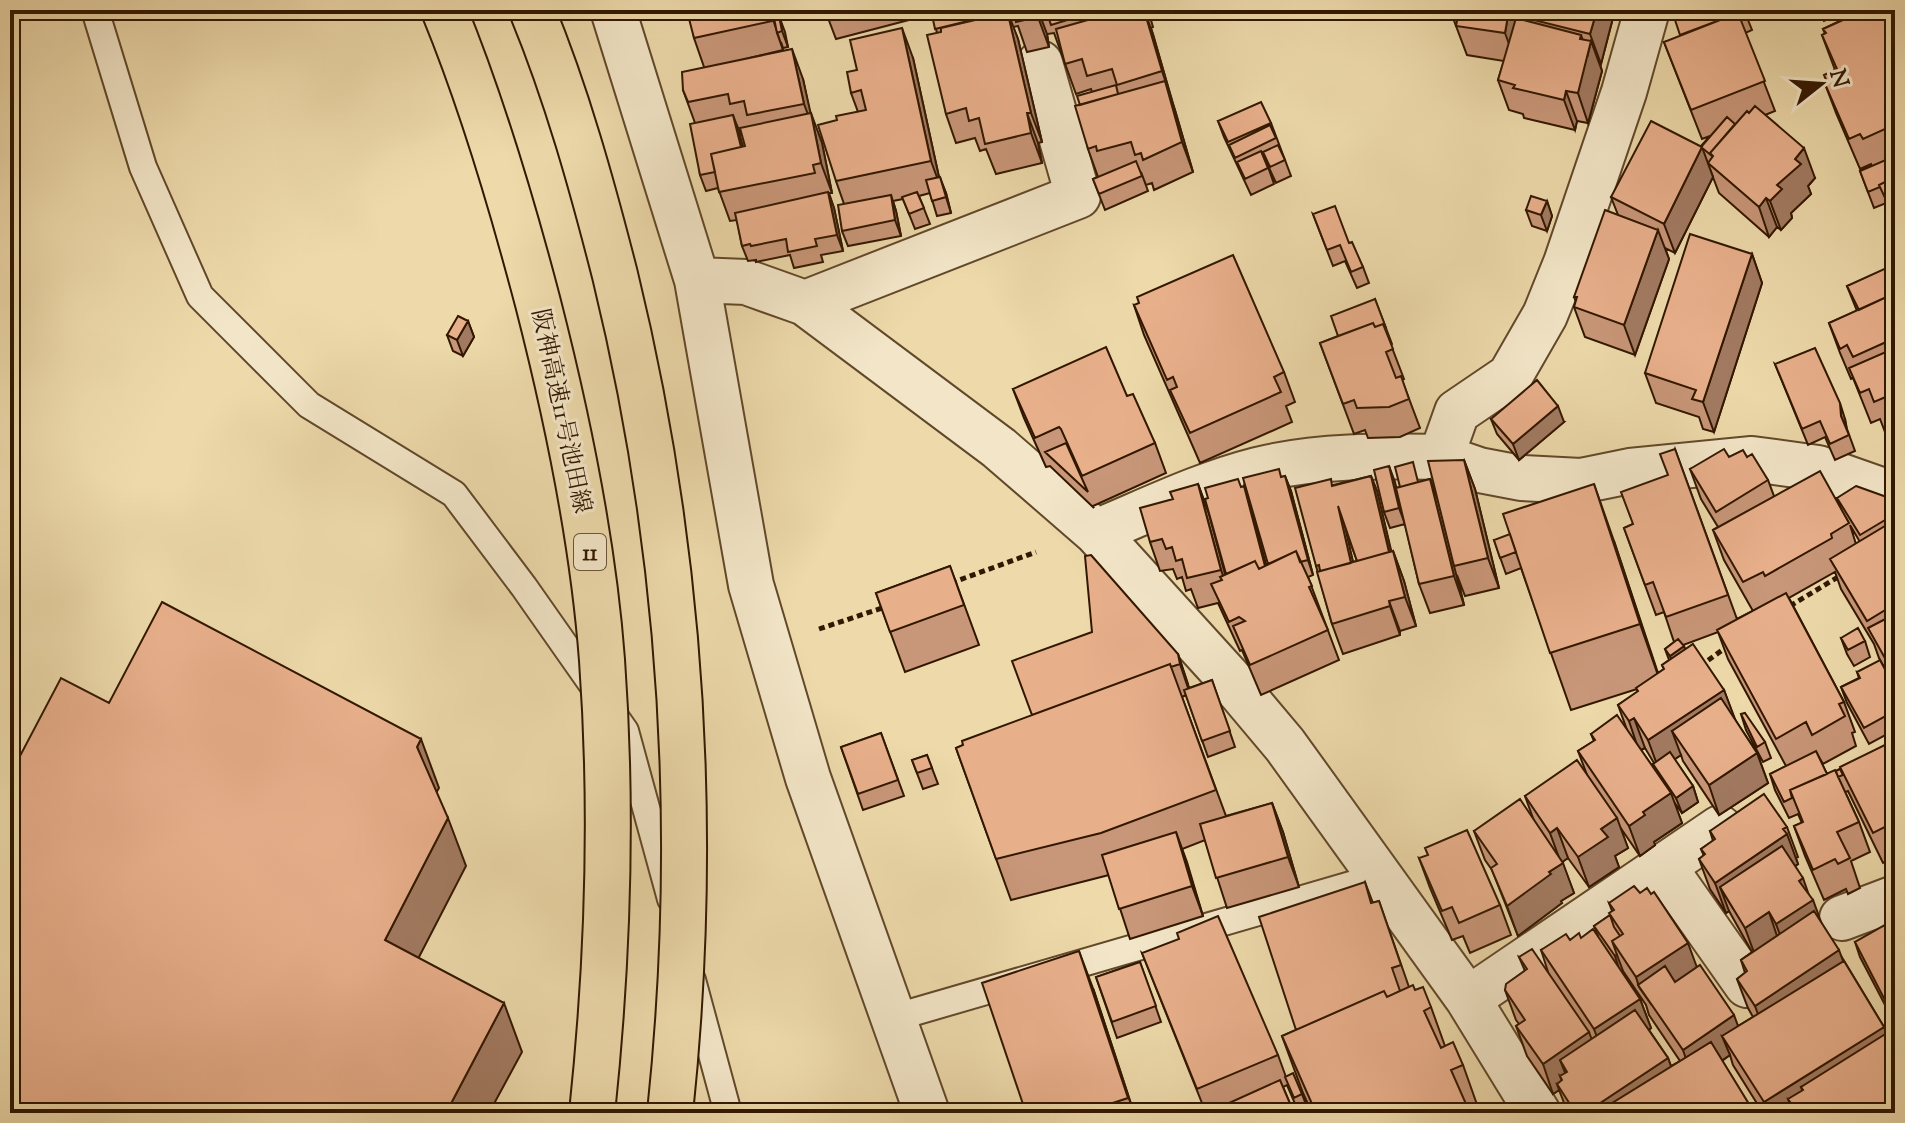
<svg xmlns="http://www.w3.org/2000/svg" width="1905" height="1123" font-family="'Sorts Mill Goudy','Noto Serif JP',serif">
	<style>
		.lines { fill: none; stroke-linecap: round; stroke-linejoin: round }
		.lane-casing { stroke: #61482a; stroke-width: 30 }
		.street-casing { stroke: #61482a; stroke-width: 48 }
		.path { stroke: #321700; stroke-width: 5; stroke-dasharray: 6 4; stroke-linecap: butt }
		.lane { stroke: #f3e6c8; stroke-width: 26 }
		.street { stroke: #f3e6c8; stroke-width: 44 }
		.highway-bridge-casing { stroke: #321700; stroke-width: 48; stroke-linecap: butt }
		.highway-bridge { stroke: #edd9aa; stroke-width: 44 }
		.wall { fill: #c89678; stroke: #321700; stroke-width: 2; fill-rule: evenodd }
		.shaded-wall { fill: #a27a61; stroke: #321700; stroke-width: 2 }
		.building { fill: #e8af8b; stroke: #321700; stroke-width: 2 }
		.labels { text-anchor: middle; stroke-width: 6; stroke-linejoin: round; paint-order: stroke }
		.shield { fill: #f3e6c8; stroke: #6c553c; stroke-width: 2 }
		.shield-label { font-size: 22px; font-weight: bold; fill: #321700 }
		.street-label { font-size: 24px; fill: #321700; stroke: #f3e6c8 }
	</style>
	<rect width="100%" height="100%" fill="#edd9aa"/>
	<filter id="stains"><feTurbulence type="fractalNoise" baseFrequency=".0025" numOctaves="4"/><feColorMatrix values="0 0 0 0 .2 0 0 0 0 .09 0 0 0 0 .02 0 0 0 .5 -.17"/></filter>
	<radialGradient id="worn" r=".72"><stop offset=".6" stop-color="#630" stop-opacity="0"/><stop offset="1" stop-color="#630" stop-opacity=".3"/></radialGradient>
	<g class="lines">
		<g class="lane-casing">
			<path id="lane" d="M95,10L143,167L200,296L309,405L454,494L524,587L625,731L671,899
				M692,980L728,1113
				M893,1018L1382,876"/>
		</g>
		<g class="street-casing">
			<path id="street" d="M613,10L697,280L751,585L808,778L927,1113
				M697,280L746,282L805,303L999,448L1096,532L1227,676L1285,745L1468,999L1538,1113
				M805,303L1078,196L1040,63
				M1441,457L1479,470L1521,478L1581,481L1630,471L1752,459L1818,468L1895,495
				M1096,532C1149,510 1202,484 1257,470C1317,455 1381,456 1441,457L1457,412L1510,376L1545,315L1566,263L1624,92L1647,10
				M1664,867L1747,985
				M1842,918L1895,898
				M1468,999L1720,828"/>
		</g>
		<path class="path" d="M951,583L1036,552
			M1790,606L1843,574
			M819,629L885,607
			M1700,666L1728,646"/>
		<use href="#lane" class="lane"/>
		<use href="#street" class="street"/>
		<g class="highway-bridge-casing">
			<path id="highway-bridge" d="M444,10C483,105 512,204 538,303C568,420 593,540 602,660C613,812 608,962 592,1113
				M532,10C567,95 592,185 615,275C683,553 700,829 670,1113"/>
		</g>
		<use href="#highway-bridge" class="highway-bridge"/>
	</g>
	<path class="wall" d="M691,10H773L775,18L779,16L788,47L783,48L781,42L783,50L746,59L803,79L810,113L822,143L832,193H829L834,208L843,251L821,255L823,262L794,268L790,255L756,262V260L748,261L742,246L737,220L730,221L718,188L706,191L700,175L695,123L683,90L704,67L694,38ZM736,124L741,134H742L745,146L743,147Z
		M825,10H1148L1153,27L1151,28L1193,172L1154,190L1152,183L1146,185L1141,172L1148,191L1105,210L1093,179L1098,177L1088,149L1080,105L1092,92L1091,89L1076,94L1054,33L1047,34L1049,47L1027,52L1018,26L1013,27L1018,39L1042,142L1038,143L1042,163L996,174L986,149L980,151L975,138L956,143L946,114L937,33L932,14L836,39Z
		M1450,10H1615L1601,64H1600L1602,71L1588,123L1577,121L1575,130L1524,118L1523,114L1509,110L1498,80L1504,61L1467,55Z
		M1819,10H1895V226L1886,203L1874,208L1860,171L1872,166L1871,164L1860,169L1836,113L1825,84L1835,70L1822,35L1825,34L1823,29L1844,19L1841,13L1824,21Z
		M1746,15L1752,30L1745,33L1775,111L1765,115L1815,178L1808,186L1811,194L1791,213L1792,218L1781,230L1777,227L1769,237L1719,193L1708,164L1713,177L1675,253L1665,248L1669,259L1635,355L1585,337L1574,307L1576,302L1574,297L1618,215L1611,197L1701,146L1710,136L1702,139L1664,42Z
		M913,58L939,177L946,193L951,213L937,216L930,193L919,196L930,224L915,229L903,199L893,201L896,211L901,236L848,246L842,231L844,204L836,181L837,120L858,112L851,93Z
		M1218,121L1271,123L1291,176L1276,183L1266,161L1274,184L1251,195L1224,137Z
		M1547,201L1552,216L1547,231L1532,226L1526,210Z
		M1313,214L1349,243L1363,267L1369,283L1357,288L1345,261L1333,266Z
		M1752,254L1762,283L1714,432L1703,429L1699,417L1656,403L1645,373Z
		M1895,270V428L1885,432L1880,419L1871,423L1853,378L1851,379L1840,353L1829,323L1857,311L1847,286Z
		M1375,299L1392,344L1391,345L1404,379L1402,380L1420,428L1400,437L1368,438L1365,430L1354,434L1320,343L1338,336Z
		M1134,305L1284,372L1295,402L1286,406L1292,422L1200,463L1144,335Z
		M468,321L474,337L463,356L453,351L447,335Z
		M1775,364L1845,419L1847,429L1855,451L1835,460L1825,437L1808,445Z
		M1013,389L1127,396L1155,443L1166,473L1093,506L1094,508L1050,466L1046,467L1024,418Z
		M1491,419L1564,422L1519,460L1497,434Z
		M1675,449L1737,619L1753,611L1724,560L1713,530L1718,527L1701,499L1690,469L1729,457H1747L1768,480L1774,496L1840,507L1837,498L1895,500V687L1879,658L1874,644L1841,589L1835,572L1789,598L1844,702L1855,732L1852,733L1856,746L1823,764L1816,752L1827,774L1836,771L1895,740V857L1883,863L1848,791L1845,792L1859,822L1870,852L1851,861L1860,888L1848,894L1846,889L1824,900L1805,856L1794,826L1802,823L1798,814L1789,818L1775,790L1770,774L1786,766L1728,659L1718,632L1683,645L1685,649L1724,690L1734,718L1757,753L1768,783L1719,815L1683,761L1681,755L1674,759L1693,786L1698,802L1682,813L1674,802L1682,823L1654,842L1655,845L1640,856L1620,827L1628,848L1615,856L1619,867L1589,887L1568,858L1562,862L1574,893L1561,901L1562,903L1518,936L1492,870L1485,860L1474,831L1534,821L1525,796L1587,775L1578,751L1594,741L1591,734L1627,730L1618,705L1638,692L1637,689L1571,710L1521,568L1506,574L1494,540L1614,541L1658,673L1664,669L1662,665L1669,660L1665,649L1674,642L1664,612L1656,615L1624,528L1633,524L1668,475ZM1850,525L1860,542L1856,544ZM1645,748L1654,763L1653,764L1656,772L1641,750Z
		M1464,460L1475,489L1499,588L1465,596L1457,575L1464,605L1430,613L1419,584L1405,524L1390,528L1384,512L1389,466L1396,488L1430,479L1437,496Z
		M1285,476L1291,491L1313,575L1308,577L1339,660L1261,695L1242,650L1240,651L1218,603L1198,608L1191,589L1186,591L1182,577L1177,579L1173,569L1160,571L1150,542L1173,499L1198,484L1209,514L1225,575L1226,574L1244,486L1249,501L1266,565L1268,564L1282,477Z
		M1371,476L1377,491L1391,552L1393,551L1404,581L1416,626L1400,631V635L1343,654L1332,624L1316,566L1333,485ZM1344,526L1357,561L1353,562Z
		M950,566L979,645L905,672L876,593Z
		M1841,638L1865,641L1870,657L1854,666L1847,654Z
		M1178,654L1189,688L1212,680L1235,747L1208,757L1186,695L1182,697L1226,816L1272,803L1283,832L1299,887L1227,908L1205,840L1182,849L1203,916L1130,939L1109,875L1011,900L956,748Z
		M1857,672L1895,688V730L1869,744L1847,703L1841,687L1859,678Z
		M1741,714L1765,742L1771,758L1763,762L1746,730Z
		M881,733L904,796L863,810L841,747Z
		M927,755L938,784L923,789L912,760Z
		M1787,827L1798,857L1796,858L1798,864L1795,866L1820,921L1884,1027L1887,1034L1895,1113H1814L1812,1108L1814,1113H1763L1733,1065L1730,1055L1722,1061L1754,1113H1568L1559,1090L1553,1094L1527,1056L1516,1026L1519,1024L1516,1020L1505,990L1525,971L1519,957L1549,975L1541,950L1570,940L1598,936L1594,926L1610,915L1612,911L1609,903L1697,967L1738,1026L1753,1017L1748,1008L1737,979L1745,973L1741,960L1752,952L1729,911L1726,913L1710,889L1699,859L1704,856L1701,849L1713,841L1710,831ZM1622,971H1623L1646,1005L1649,1015L1680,1061L1671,1066L1668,1058L1649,1030L1651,1028L1640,999Z
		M1419,858L1500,905L1511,935L1470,953L1463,936L1452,940L1430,888Z
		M1365,882L1373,903L1379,901L1409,987L1415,990L1431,1007L1445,1046L1463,1065L1480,1113H1312L1303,1093L1282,1036L1296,1030Z
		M1855,942L1895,946V1024L1860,957Z
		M1142,953L1278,1055L1286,1077L1302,1094L1308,1110L1299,1113L1287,1085L1283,1087L1294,1113H1206Z
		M1140,962L1161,1022L1117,1038L1096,977Z
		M1094,991L1134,1113H1026Z"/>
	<path class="shaded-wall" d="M770,10H773L779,32L777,33L783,50Z
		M1007,10L1018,39L1042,142L1031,113Z
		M1037,10H1038L1047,34L1049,47L1038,17Z
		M1144,10L1153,34L1172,101L1162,71Z
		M1509,10H1525L1522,17L1523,20L1516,63L1505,33Z
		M1597,10H1615L1601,64L1590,34Z
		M779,16L785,32L788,47L782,31Z
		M902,28L913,58L942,191L931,161Z
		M1581,35L1588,54L1591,41L1602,71L1588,123L1578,93Z
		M792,49L803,79L815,133L804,104Z
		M1165,81L1175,110L1193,172L1182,142Z
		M1566,91L1577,121L1575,130L1564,100Z
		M811,113L822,143L832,193L821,163Z
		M1027,113L1038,143L1042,163L1031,133Z
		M733,115L739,131L750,177L745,161Z
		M1702,147L1713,177L1675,253L1664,224Z
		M1804,148L1815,178L1808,186L1811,194L1791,213L1792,218L1781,230L1770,201L1777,185L1795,159Z
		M940,177L946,193L951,213L946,197Z
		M828,192L834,208L843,251L837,235Z
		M891,195L896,211L901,236L895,220Z
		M1766,198L1777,227L1769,237L1759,207Z
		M1547,201L1552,216L1547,231L1541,215Z
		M1658,230L1669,259L1635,355L1624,325Z
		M1752,254L1762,283L1714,432L1703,402Z
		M468,321L474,337L463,356L457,340Z
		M1840,403L1845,419L1847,432L1841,416Z
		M1558,406L1564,422L1519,460L1513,444Z
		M1464,460L1475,489L1499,588L1488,558Z
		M1389,466L1395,482L1405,524L1399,508Z
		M1285,476L1291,491L1313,575L1308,560Z
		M1371,476L1377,491L1397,575L1391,559Z
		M1430,479L1441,508L1454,566L1464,605L1454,576Z
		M1198,484L1209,514L1232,600L1221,570Z
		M1594,484L1614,541L1660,681L1640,624Z
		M1244,486L1249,501L1272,587L1267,571Z
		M1338,506L1344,522L1357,580L1351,565Z
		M1393,551L1404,581L1416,626L1405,597Z
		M1389,601L1400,631V635L1390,606Z
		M1684,646L1689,662L1676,672L1670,656Z
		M1178,654L1188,684L1190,694L1180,664Z
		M1724,690L1735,719L1672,731L1681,755L1659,770L1648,740Z
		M1634,718L1645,748L1639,751L1629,721Z
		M421,739L439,788L435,795L417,747Z
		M1757,753L1768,783L1719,815L1709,785Z
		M1693,786L1698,802L1682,813L1676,798Z
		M1671,793L1682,823L1654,842L1655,845L1640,856L1629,826L1643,812Z
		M1272,803L1283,832L1299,887L1288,857Z
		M448,818L466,866L403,988L385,940Z
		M1617,818L1628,848L1615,856L1619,867L1589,887L1578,857L1601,829Z
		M1557,828L1568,858L1561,863L1550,833Z
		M1176,832L1187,862L1203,916L1192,886Z
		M1787,834L1798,864L1733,908L1720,887L1729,911L1726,913L1715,883Z
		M1563,863L1574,893L1561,901L1562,903L1518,936L1507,906L1549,872Z
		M1803,878L1811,901L1813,900L1824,930L1787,954L1776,924L1799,881Z
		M1769,912L1779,942L1756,958L1745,928Z
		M1688,943L1699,973L1651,1004L1639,987L1636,977Z
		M1839,950L1850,980L1766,1036L1755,1006Z
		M1079,951L1094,991L1134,1113Z
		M1617,955L1623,971L1620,972L1615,956Z
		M1640,999L1651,1028L1605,1059L1594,1029Z
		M504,1003L522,1052L489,1113H446Z
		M1734,1015L1745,1045L1722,1036L1730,1055L1693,1080L1683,1050Z
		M1884,1027L1895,1057L1801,1087L1808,1106L1788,1099L1793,1113H1768L1764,1102Z
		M1589,1032L1600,1062L1567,1072L1560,1060L1569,1083L1560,1076L1564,1087L1557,1084L1559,1090L1553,1094L1543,1064Z
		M1668,1058L1679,1088L1641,1113H1585Z"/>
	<path class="building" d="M691,10H770L772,21L694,38L687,11Z
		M931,10H1000V11H997V14L935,29Z
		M1003,10H1007L1031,113H1027L1031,133L985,144L979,118L969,121L966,108L946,114L927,35L941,32V28L997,15V11Z
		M1014,10H1037L1038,17L1016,22Z
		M1046,10H1100L1051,25Z
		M1123,10H1144L1162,71L1117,85L1112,69L1087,76L1082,59L1065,64L1056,29Z
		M1459,10H1509L1505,33L1456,26Z
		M1524,10H1597L1590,34L1522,17Z
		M1685,10H1744L1746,15L1739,17L1738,13L1680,35L1673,14Z
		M1865,10H1895V133L1890,135L1887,128L1863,139L1860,134L1849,139L1825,84L1827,82L1824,75L1837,69L1822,35L1826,33L1823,29Z
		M1738,13L1765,81L1691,110L1664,42Z
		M779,16L782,31L777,33L774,18Z
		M1516,18L1581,35L1580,39L1591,41L1578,93L1566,91L1564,100L1513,88L1515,85L1498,80Z
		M902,28L931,161L836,181L818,125L837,120L836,116L866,110L861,90L851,93L847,72L857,70L850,40Z
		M792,49L804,104L747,115L744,101L730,104L728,94L688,102L683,90L682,72Z
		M1165,81L1182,142L1143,160L1141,153L1135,155L1131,142L1097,151L1096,146L1088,149L1075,106Z
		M1116,85L1118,94L1080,105L1077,96Z
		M1261,102L1271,123L1228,142L1218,121Z
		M1755,106L1804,148L1795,159L1801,164L1777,185L1782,189L1770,201L1766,198L1759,207L1708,163L1713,156L1710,153L1747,111L1749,113Z
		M811,113L821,163L813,165L815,173L719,192L711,154L745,146L740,128Z
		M733,115L741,147L711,154L715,172L700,175L690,124Z
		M1727,117L1735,124L1710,153L1712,156L1701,147Z
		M1651,121L1702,147L1664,224L1611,197Z
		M1270,125L1276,138L1235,158L1229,145Z
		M1278,145L1285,160L1270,167L1263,152Z
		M1261,151L1268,168L1245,179L1237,162Z
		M1895,156V173L1887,176L1889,180L1879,185L1880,187L1868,192L1860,171Z
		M1136,161L1142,176L1099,194L1093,179Z
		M1895,173V219L1879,185L1889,180L1887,176Z
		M940,177L946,197L932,201L926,180Z
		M828,192L837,235L815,239L817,246L788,252L786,239L751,246L750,244L742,246L735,213Z
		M917,192L924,208L909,214L902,197Z
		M891,195L895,220L842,231L838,205Z
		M1531,196L1547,201L1541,215L1526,210Z
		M1335,206L1349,243L1352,242L1363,267L1351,272L1340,245L1327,250L1313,214Z
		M1605,210L1658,230L1624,325L1574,307L1577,297H1574Z
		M1690,234L1752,254L1703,402L1692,399L1696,390L1645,373Z
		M1233,255L1284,372L1274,377L1281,392L1190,433L1170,390L1177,387L1173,377L1167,380L1134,305L1139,303L1137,297Z
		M1893,265L1895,270V293L1859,310L1847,286Z
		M1895,293V338L1853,357L1847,345L1840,349L1829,323Z
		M1375,299L1386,328L1385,329L1383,324L1375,327L1373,323L1338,336L1331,316Z
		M458,316L468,321L457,340L447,335Z
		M1373,323L1375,327L1383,324L1393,349L1386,352L1396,378L1401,376L1409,399L1389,407L1357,408L1354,400L1343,404L1320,343Z
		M1106,347L1127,396L1133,394L1155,443L1082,476L1061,429L1059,427L1035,438L1013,389Z
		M1815,348L1840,403L1841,416L1849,435L1830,444L1820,421L1802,429L1775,364Z
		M1895,348V393L1874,402L1869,389L1860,393L1849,368Z
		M1537,380L1558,406L1513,444L1491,419Z
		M1895,401V420L1888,404Z
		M1066,443L1088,492L1045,452Z
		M1675,449L1728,595L1666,617L1653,582L1645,585L1624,528L1633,524L1621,492L1668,475L1660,454Z
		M1724,449L1729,457L1743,450L1747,457L1752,454L1768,480L1716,512L1690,469Z
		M1464,460L1488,558L1454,566L1428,461Z
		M1413,462L1418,482L1400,487L1395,467Z
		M1389,466L1399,508L1384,512L1374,470Z
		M1279,469L1281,477L1285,476L1308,560L1300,562L1296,551L1268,564L1243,478Z
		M1820,471L1849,523L1831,534L1832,538L1765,576L1763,572L1743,582L1713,530Z
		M1371,476L1389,552L1357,561L1338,506L1351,563L1320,571L1319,565L1316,566L1295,488L1331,479L1332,486Z
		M1238,479L1241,487L1244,486L1265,566L1259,569L1255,561L1226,574L1205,499L1208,498L1205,488Z
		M1430,479L1454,576L1419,584L1396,488Z
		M1198,484L1221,570L1187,578L1182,559L1176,561L1172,547L1166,549L1162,539L1150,542L1140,508L1173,499L1170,492Z
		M1594,484L1640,624L1550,653L1503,514Z
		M1856,486L1895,500V514L1860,535L1837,498Z
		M1895,520V604L1867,621L1830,559Z
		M1510,534L1516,552L1500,558L1494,540Z
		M1296,551L1312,586L1309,587L1328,630L1250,665L1233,626L1245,621L1239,617L1229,622L1211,584L1222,580L1220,577L1255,561L1259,569Z
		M1393,551L1405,597L1389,601L1390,606L1332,624L1317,572Z
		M1091,555L1178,654L1180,664L1171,667L1170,664L1032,715L1012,661L1092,632L1085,556Z
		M950,566L964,605L890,632L876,593Z
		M1786,593L1844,702L1839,704L1845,716L1812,735L1806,722L1776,739L1717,630Z
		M162,602L421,739L417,747L448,818L385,940L504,1003L446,1113H10V775L61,678L109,703Z
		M1895,614V676L1868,628Z
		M1858,628L1865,641L1848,650L1841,638Z
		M1678,639L1684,646L1670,656L1665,649Z
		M1693,644L1724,690L1648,740L1634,718L1629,721L1618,705L1638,691L1636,688L1664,669L1662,665Z
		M1880,660L1895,688V711L1864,728L1841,687L1860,678L1857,672Z
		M1170,664L1216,790L1101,833L996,859L956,748L963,745L962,741Z
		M1212,680L1230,731L1202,741L1184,690Z
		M1721,698L1757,753L1709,785L1672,731Z
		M1745,713L1765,742L1757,747L1741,714Z
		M1617,715L1671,793L1643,812L1645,815L1629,826L1578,751L1595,740L1591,734Z
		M881,733L898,780L858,794L841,747Z
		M1895,740V822L1873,833L1840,767Z
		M1816,751L1827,774L1790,790L1792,798L1784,802L1770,774Z
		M1670,752L1693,786L1676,798L1653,764Z
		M927,755L932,768L917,773L912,760Z
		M1577,760L1617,818L1601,829L1608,837L1578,857L1557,828L1550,833L1525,796Z
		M1840,769L1843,775L1838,777L1836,771Z
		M1835,770L1859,822L1837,832L1850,858L1838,864L1835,859L1813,870L1794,826L1803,822L1790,790Z
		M1764,794L1787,827L1783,829L1787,834L1715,883L1699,859L1705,854L1701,849L1715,839L1710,831Z
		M1520,799L1563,863L1549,872L1551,874L1507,906L1491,868L1497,864L1474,831Z
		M1272,803L1288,857L1216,878L1200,824Z
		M1467,830L1500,905L1459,923L1452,907L1442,911L1419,858L1428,855L1425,848Z
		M1176,832L1192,886L1119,909L1102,855Z
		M1782,846L1803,878L1799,881L1813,900L1776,924L1769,912L1745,928L1720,887Z
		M1365,882L1371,903L1379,901L1401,965L1392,968L1400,991L1387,997L1384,991L1296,1030L1259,917Z
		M1634,886L1640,893L1647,888L1651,894L1654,892L1688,943L1636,977L1612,941L1623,934L1609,913L1614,910L1609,903Z
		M1814,911L1839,950L1755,1006L1737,979L1747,971L1741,960Z
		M1610,915L1614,927L1620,936L1612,941L1617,955L1615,956L1594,926Z
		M1218,916L1278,1055L1197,1089L1142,953L1179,939L1177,933Z
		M1885,925L1895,946V1003L1892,1005L1894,1009L1890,1010L1855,942Z
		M1593,929L1640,999L1594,1029L1541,950L1566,934L1570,940L1579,933L1581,938Z
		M1532,949L1589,1032L1543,1064L1516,1026L1525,1020L1505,990L1506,984L1527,969L1519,957Z
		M1079,951L1128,1098L1082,1113H1026L982,983Z
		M1844,961L1884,1027L1764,1102L1722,1036Z
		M1140,962L1156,1006L1112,1022L1096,977Z
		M1700,965L1734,1015L1683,1050L1638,985L1665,966L1675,982Z
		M1413,985L1415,990L1423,987L1431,1007L1424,1011L1441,1048L1453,1042L1463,1065L1451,1070L1470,1113H1316L1282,1036L1384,991L1387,997Z
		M1635,1010L1668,1058L1585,1113L1581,1109L1575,1112L1557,1084L1562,1080L1560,1076L1567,1072L1560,1060Z
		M1895,1028V1113H1816L1811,1105L1797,1112L1788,1099L1803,1090L1801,1087Z
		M1711,1042L1752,1109L1745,1113H1596Z
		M1293,1073L1302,1094L1294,1098L1285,1077Z
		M1280,1080L1294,1113H1221L1218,1108Z"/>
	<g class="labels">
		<rect class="shield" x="574" y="534" width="32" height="36" rx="6"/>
		<g class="shield-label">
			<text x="590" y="560">11</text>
		</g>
		<g class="street-label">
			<text transform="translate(562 411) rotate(78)" y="8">阪神高速11号池田線</text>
		</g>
	</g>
	<rect width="1905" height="1123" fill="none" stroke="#edd9aa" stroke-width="40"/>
	<rect x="12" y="12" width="1881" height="1099" fill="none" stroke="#321700" stroke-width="4"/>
	<rect x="20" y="20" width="1865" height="1083" fill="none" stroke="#321700" stroke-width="2"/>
	<g transform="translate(1821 84) rotate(73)" stroke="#f3e6c8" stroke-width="6" paint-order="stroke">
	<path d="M0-6L14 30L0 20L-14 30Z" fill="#321700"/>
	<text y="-12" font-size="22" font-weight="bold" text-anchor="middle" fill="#321700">N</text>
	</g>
	<rect width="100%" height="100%" filter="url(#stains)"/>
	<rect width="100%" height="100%" fill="url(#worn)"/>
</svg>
